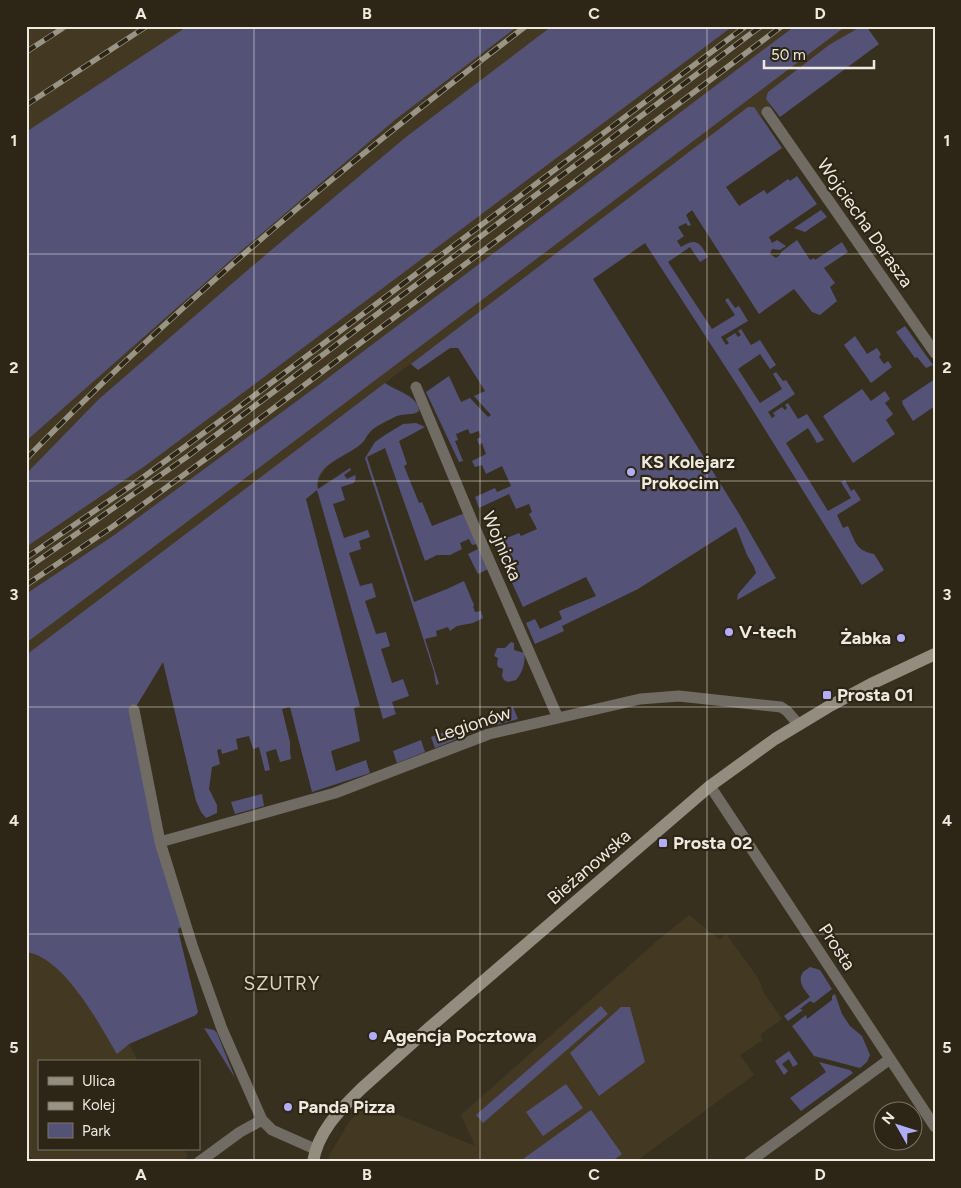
<svg xmlns="http://www.w3.org/2000/svg" width="961" height="1188" font-family="Figtree,sans-serif">
	<style>
		.built { fill: #433922 }
		.green { fill: #555278 }
		.lines { fill: none; stroke-linecap: round; stroke-linejoin: round }
		.street { stroke: #706c64; stroke-width: 11 }
		.secondary { stroke: #938d80; stroke-width: 12 }
		.rail-casing { stroke: #999486; stroke-width: 5.5 }
		.rail { stroke: #2d2616; stroke-width: 4; stroke-dasharray: 11; stroke-linecap: butt }
		.grid { fill: none; stroke: #eeeadf; stroke-width: 1; stroke-opacity: 0.55 }
		.poi-dot { fill: #b2adf9; stroke: #2d2616; stroke-width: 2 }
		.labels { text-anchor: middle; stroke-width: 4.5; stroke-linejoin: round; paint-order: stroke }
		.street-label { font-size: 18px; fill: #eeeadf; stroke: #2d2616 }
		.poi-label { font-size: 18px; font-weight: bold; fill: #eeeadf; stroke: #2d2616; text-anchor: start }
		.neighbourhood-label { font-size: 19px; letter-spacing: 1px; fill: #ddd4c0; stroke: #2d2616 }
		.neatline { fill: none; stroke: #eeeadf; stroke-width: 2 }
		.grid-label { font-size: 16px; text-anchor: middle; font-weight: bold; fill: #eeeadf }
	</style>
	<rect width="100%" height="100%" fill="#37301f"/>
	<path class="built" d="M26,26H866L872,34L761,116L782,148L618,262L468,362L458,348H450L422,368L418,370L410,364L385,383L396,391L410,396L419,411L417,413L398,415L373,429L358,447L328,465L320,477L317,484L318,489L249,544L187,623L130,717L196,1015L129,1044L138,1062H39V1149H184L188,1156L182,1162H39L26,1154Z
		M689,915L720,940L726,934L758,978L764,993L782,1019L760,1035L763,1040L740,1055L754,1075L635,1162H328L330,1154L349,1122L367,1102L475,1146L461,1115L657,941Z"/>
	<path class="green" d="M188,26H518L396,119L240,252L26,441V132Z
		M552,26H733L145,466L26,547V474L99,399L250,268L406,137Z
		M795,26H846L26,643V594L113,536L312,390Z
		M862,26H866L879,44L780,117L766,99L768,92L829,45Z
		M748,107H754L782,148L726,187L739,206L764,190L767,194L788,179L790,181L797,176L817,204L769,237L772,243L777,240L786,246L780,250L772,249L770,254L776,258L780,255L781,252L797,240L810,260L814,258L815,260L842,242L848,252L824,268L835,283L830,287L837,301L820,315L812,312L794,289L759,314L692,210L686,215L691,225L688,226L686,223L678,227L684,236L677,241L681,247C697,237 700,243 708,257L700,262L690,247L668,262L712,329L735,315L725,300L728,298L735,308L739,306L748,321L721,337L726,345L729,343L726,339L735,333L738,337L741,335L738,331L741,329L751,345L760,340L776,365L770,369L760,354L738,369L760,403L782,389L773,374L776,372L783,381L786,380L795,394L768,412L772,418L775,416L773,413L782,407L785,410L787,408L785,405L788,403L798,419L807,414L824,440L817,443L808,428L786,443L828,511L851,498L841,482L845,480L851,491L854,489L861,500L837,515L843,528L848,526C855,541 856,551 874,554L884,570L862,585L861,584L741,391L645,243L593,279L738,512L776,578L737,600L738,594L756,573L754,567L747,555L736,527L638,589L562,626L564,631L535,644L526,623L535,619L540,629L562,619L559,611L596,596L586,577L523,607L494,543L519,533L521,536L537,529L529,514L532,512L529,504L516,509L509,494L479,508L475,497L495,488L497,492L511,486L502,466L486,474L482,465L475,467L472,461L486,454L482,443L479,445L477,439L481,437L479,431L470,434L468,429L456,434L458,440L455,441L463,461L459,462L426,392L449,376L461,402L470,398L488,417L491,415L474,396L485,391L458,348H450L418,370L411,364Z
		M821,210L827,217L805,232L794,228Z
		M905,326L933,365L926,368L917,357L915,358L896,332Z
		M855,336L867,354L877,348L881,354L879,357L884,364L888,361L892,367L871,383L844,345Z
		M935,379V406L913,421L903,405L902,401Z
		M385,383C396,391 419,396 419,411C412,416 404,413 397,416C389,420 375,426 370,432C366,436 365,441 361,444C346,457 313,465 318,489L350,468L351,470L344,475L347,479L355,475L356,478L354,483L341,487L345,500L333,504L344,538L368,530L370,537L359,541L361,549L349,553L360,586L372,583L376,597L365,601L376,634L386,632L390,646L381,649L392,683L403,679L409,696L392,702L396,714L383,719L317,490L306,499L360,706L354,708L360,741L331,751L336,771L366,760L370,773L312,792L290,707L282,709L290,742V752L291,759L280,762L276,749L266,752L270,770L265,771L259,747L253,749L249,736L236,739L238,749L222,754L221,749L217,750L220,764L212,767L209,789L217,805V813L206,818L201,812L196,801L163,662L134,710L160,842L186,926L179,928L178,930L198,1012L196,1015L129,1044L117,1054C99,1024 64,957 26,952V655Z
		M862,389L871,401L885,391L890,399L885,403L893,414L886,420L895,434L853,463L823,416Z
		M416,423L425,427L399,441L407,464L404,466L419,503L422,502L432,526L465,513L488,569L478,574L468,554L478,549L477,544L472,545L469,539L460,543L462,549L450,555H437L425,561L385,448L367,457L414,602L447,589L464,581L474,605L473,606L475,612L481,611L483,618L473,623L457,626L450,631L448,627L436,631L437,636L425,639L439,684L436,685L434,672L365,458L375,442L385,435L403,424Z
		M511,642L514,643V650L524,653C526,663 522,673 516,680L508,682L504,680L502,676L503,669L498,667L497,664L498,658L494,656L497,648H505Z
		M513,707L518,719L493,726L489,717Z
		M457,727L460,738L435,748L431,737Z
		M421,740L425,752L397,763L393,751Z
		M262,794L264,806L235,814L231,802Z
		M810,967L820,970L832,989L814,1003L810,1001L800,1009L803,1010L788,1021L784,1016L810,997C804,989 797,982 803,972Z
		M835,994L842,1014L850,1026L862,1036L870,1055L867,1062L860,1068L814,1056L792,1026L806,1015L807,1019L832,1000V996Z
		M601,1006L608,1014L483,1123L476,1115Z
		M621,1007H630L645,1062L599,1096L570,1053Z
		M204,1028L214,1030L217,1033L235,1078Z
		M789,1051L798,1064L793,1067L789,1059L782,1064L788,1071L784,1075L775,1061Z
		M819,1062L850,1070L853,1073L801,1111L790,1098L826,1072Z
		M566,1084L583,1108L543,1136L526,1112Z
		M591,1110L622,1154L611,1162H519Z"/>
	<g class="lines">
		<path class="street" d="M767,112L935,353
			M416,387L472,521L558,718
			M134,710L160,842L192,945L222,1029L262,1120L272,1130L315,1149
			M710,786L935,1127
			M160,842L335,793L489,734L640,699L679,696L781,707L787,711L799,725
			M199,1162L240,1132L262,1120
			M749,1162L890,1059"/>
		<path class="secondary" d="M313,1162C318,1131 340,1110 361,1089L429,1028L710,786L775,739L828,707L871,684L935,654"/>
		<g class="rail-casing">
			<path id="rail" d="M26,52L66,26
				M26,105L147,26
				M26,459C180,301 350,160 526,26
				M26,558L138,481L235,410L746,26
				M26,569L188,456L761,26
				M26,585L112,527L222,447L782,26"/>
		</g>
		<use href="#rail" class="rail"/>
	</g>
	<path class="grid" d="M254,26V1162M480,26V1162M707,26V1162M26,254H935M26,481H935M26,707H935M26,934H935"/>
	<g class="poi-dot">
		<circle cx="631" cy="472" r="5"/>
		<circle cx="729" cy="632" r="5"/>
		<circle cx="901" cy="638" r="5"/>
		<rect x="822" y="690" width="10" height="10" rx="2.5"/>
		<rect x="658" y="838" width="10" height="10" rx="2.5"/>
		<circle cx="373" cy="1036" r="5"/>
		<circle cx="288" cy="1107" r="5"/>
	</g>
	<g class="labels">
		<g class="street-label">
			<text transform="translate(865 223) rotate(55)" y="6">Wojciecha Darasza</text>
			<text transform="translate(502 546) rotate(67)" y="6">Wojnicka</text>
			<text transform="translate(473 724) rotate(-18)" y="6">Legionów</text>
			<text transform="translate(589 867) rotate(-41)" y="6">Bieżanowska</text>
			<text transform="translate(837 947) rotate(57)" y="6">Prosta</text>
		</g>
		<g class="poi-label">
			<text x="641" y="468">KS Kolejarz<tspan x="641" dy="21">Prokocim</tspan></text>
			<text x="739" y="638">V-tech</text>
			<text x="891" y="644" text-anchor="end">Żabka</text>
			<text x="837" y="701">Prosta 01</text>
			<text x="673" y="849">Prosta 02</text>
			<text x="383" y="1042">Agencja Pocztowa</text>
			<text x="298" y="1113">Panda Pizza</text>
		</g>
		<g class="neighbourhood-label">
			<text x="282" y="990">SZUTRY</text>
		</g>
	</g>
	<rect width="961" height="1188" fill="none" stroke="#2d2616" stroke-width="55"/>
	<rect x="38" y="1060" width="162" height="90" fill="#2d2616" stroke="#7a7466"/>
	<rect x="48" y="1077" width="25" height="8" fill="#938d80" stroke="#7a7466"/>
	<text x="82" y="1086" font-size="15" fill="#eeeadf">Ulica</text>
	<rect x="48" y="1102" width="25" height="8" fill="#999486" stroke="#7a7466"/>
	<text x="82" y="1110" font-size="15" fill="#eeeadf">Kolej</text>
	<rect x="48" y="1123" width="25" height="15" fill="#555278" stroke="#7a7466"/>
	<text x="82" y="1136" font-size="15" fill="#eeeadf">Park</text>
	<g transform="translate(898 1126) rotate(309)"><circle r="24" fill="#2d2616" stroke="#7a7466"/>
	<path d="M0-4L9 19L0 12L-9 19Z" fill="#b2adf9"/>
	<text y="-8" font-size="14" font-weight="bold" text-anchor="middle" fill="#eeeadf">N</text>
	</g>
	<path d="M764 60v8h110v-8" fill="none" stroke="#eeeadf" stroke-width="2.5"/>
	<text x="771" y="60" font-size="15" fill="#eeeadf" stroke="#2d2616" stroke-width="4" paint-order="stroke">50 m</text>
	<rect x="28" y="28" width="906" height="1132" class="neatline"/>
	<g class="grid-label">
		<text x="141" y="19">A</text>
		<text x="367" y="19">B</text>
		<text x="594" y="19">C</text>
		<text x="820" y="19">D</text>
		<text x="14" y="146">1</text>
		<text x="947" y="146">1</text>
		<text x="14" y="373">2</text>
		<text x="947" y="373">2</text>
		<text x="14" y="600">3</text>
		<text x="947" y="600">3</text>
		<text x="14" y="826">4</text>
		<text x="947" y="826">4</text>
		<text x="14" y="1053">5</text>
		<text x="947" y="1053">5</text>
		<text x="141" y="1180">A</text>
		<text x="367" y="1180">B</text>
		<text x="594" y="1180">C</text>
		<text x="820" y="1180">D</text>
	</g>
</svg>
